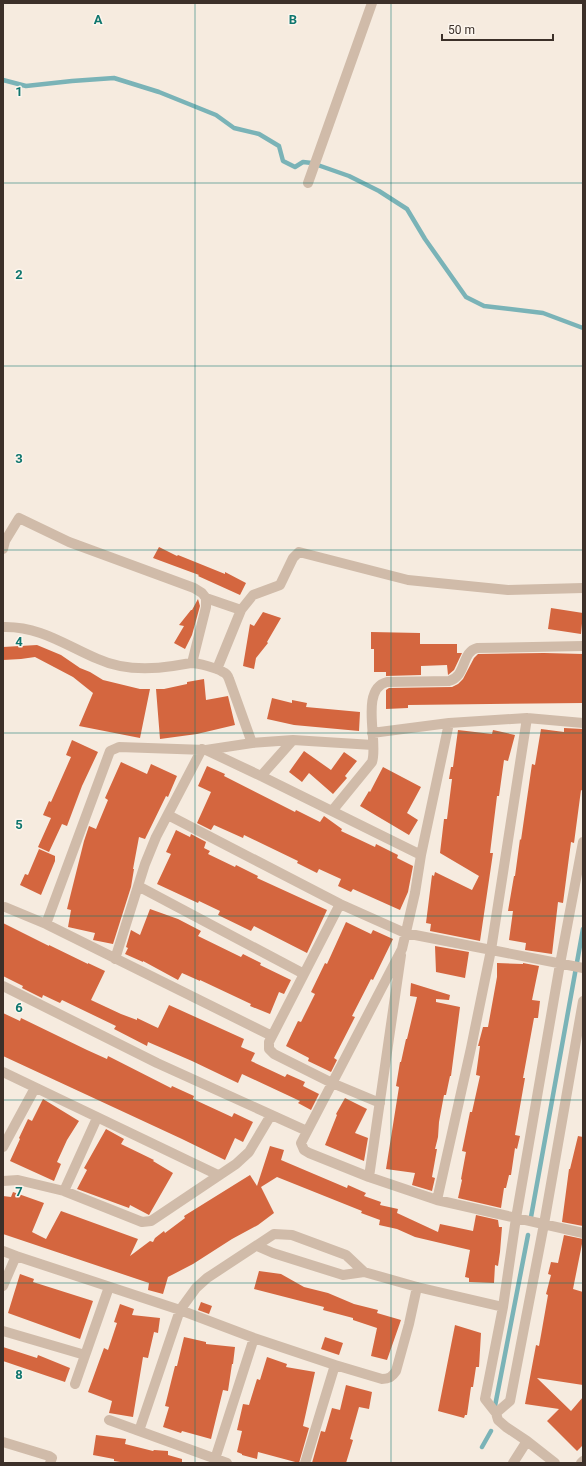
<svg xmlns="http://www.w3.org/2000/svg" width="586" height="1466" font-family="Roboto,sans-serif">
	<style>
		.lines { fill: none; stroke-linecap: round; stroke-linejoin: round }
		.stream { stroke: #7ab3b7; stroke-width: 4.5 }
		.building { fill: #d4663f }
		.street { stroke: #d0bba9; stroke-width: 10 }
		.grid { fill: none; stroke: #0f766e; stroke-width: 1; stroke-opacity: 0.55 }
		.grid-label { font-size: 13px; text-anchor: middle; font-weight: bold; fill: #0f766e; stroke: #fcf5ed; stroke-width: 3; stroke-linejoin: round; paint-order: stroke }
	</style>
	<rect width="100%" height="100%" fill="#f6ebdf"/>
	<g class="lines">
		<path class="stream" d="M3,80L26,86L72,81L114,78L159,92L216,115L234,128L259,134L279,146L283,161L295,167L303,162L312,163L349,176L379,191L407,209L425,239L466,297L484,306L543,313L583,328
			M531,1217L583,929
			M495,1406L528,1235
			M482,1447L491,1431"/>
	</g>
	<path class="building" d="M159,547L177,556L178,555L225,574V572L246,583L240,595L198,576L199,575L153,558Z
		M198,599L200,606L192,635L185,649L174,643L184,626L179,625L191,610H192Z
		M551,608L583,613L581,634L548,629Z
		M263,612L281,618L267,642L268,643L256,658L254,669L243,666L250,624L254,626Z
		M371,632L420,633V644H457V653H462L454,670L448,675L447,665L421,666V675L386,676V672H374V649H371Z
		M37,645L61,655L80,668L90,672L103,680L140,689H150L140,738L79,726L93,693L73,677L35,657L21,659L3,660V647Z
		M544,653L583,654V703L408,705V708L386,709V690L389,688L452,687L458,684L463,679L474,658L478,654Z
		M204,679L206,700L228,696L235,725L197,734L160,739L156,689H164L187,684V682Z
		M272,698L292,703V700L307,703L306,707L360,712L359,731L294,725L267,719Z
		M564,728L583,729V791L581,790L574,843L571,842L563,903L558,902L552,954L525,950L526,943L509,940L513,911H508L514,876H515L520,839L521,840L532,764L535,765L541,729L564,732Z
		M458,730L492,734L493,730L515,735L508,761L504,760L499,796H497L490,853H493L480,941L430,931L431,924L426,923L432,875L434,876L435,872L472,890L479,876L440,853L444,819H447L452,779H449L451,767H453Z
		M72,740L98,752L82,786L67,826L62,824L49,852L38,847L51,818L43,815L49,801L51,802L71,757L66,755Z
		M304,751L331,770L344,752L357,761L345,776L347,778L333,794L309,773L302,782L289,772Z
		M121,762L147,774L151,764L177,776L168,797L166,796L145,839L139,837L133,869H134L131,887L113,944L93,940L95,933L68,927L71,910L67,909L84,841L89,826L96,829L108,800L105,798Z
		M207,766L225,774L224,776L295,812L296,810L320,822L324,816L342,829L341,831L375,847L376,844L398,855L397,858L413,866L408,892L400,910L353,889L351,892L338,886L341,879L319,869L317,873L297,863L298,861L244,835L243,838L214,825L211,830L197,823L211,792L198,786Z
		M383,767L421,787L407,813L418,820L409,835L360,806L369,791L370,792Z
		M176,830L190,837L191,834L206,842L204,848L210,851L208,854L235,867L236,865L258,876L257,878L327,910L307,953L254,926L251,931L218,915L220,911L199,901L198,903L157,884L171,854L166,852Z
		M39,849L55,856V861L41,895L20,885L25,874L28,875Z
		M150,909L178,919L201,931L198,936L241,957L243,954L261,963L260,965L291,980L284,994L279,992L270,1014L250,1006L251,1004L200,980V981L182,973L178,980L143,961V962L125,954L128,948L126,947L131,930L140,935Z
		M346,922L371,934L373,930L393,939L373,980L371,979L352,1016L355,1017L334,1058L337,1060L331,1072L308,1061L309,1058L286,1046L298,1021L301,1022L315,994L311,992L325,963L327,964Z
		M3,923L49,946V945L88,964V963L105,971L91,1000L121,1014L137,1020V1018L158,1028L169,1005L244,1039L241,1047L255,1053L251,1061L285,1077L287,1074L305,1082L303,1086L319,1094L311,1110L298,1103L300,1101L242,1074L238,1083L192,1061L148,1042L147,1046L114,1029L116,1026L62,1000L60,1003L43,995L42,998L22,988L23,986L3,976Z
		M435,946L469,952L465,978L436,972Z
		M497,963L523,964V963L539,966L532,1000L540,1001L538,1018H534L523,1078H525L515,1135L520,1136L517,1149L515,1148L511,1175H509L506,1188H504L501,1208L458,1198L462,1180L461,1179L466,1152L462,1151L470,1112H472L480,1076L476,1075L480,1046H478L483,1027H488L497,977Z
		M411,983L450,995L449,1000L436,999V1002L460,1007L451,1076H450L446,1095H444L439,1122L438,1137L435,1149H437L432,1177L435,1178L432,1191L412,1185L415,1173L386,1169L399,1087L396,1086L400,1062H401L406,1039H407L417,997L410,996Z
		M3,1013L20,1021L21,1018L87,1050L107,1059L108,1056L171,1088L172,1086L194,1096L193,1099L232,1117L234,1113L253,1122L243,1142L235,1138L225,1160L182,1139L3,1056Z
		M345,1098L367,1109L355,1133L368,1138L364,1161L325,1145L337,1115L336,1114Z
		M43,1099L79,1121L67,1140L57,1162L61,1164L54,1181L10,1161L20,1139L19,1138L28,1119L32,1121Z
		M106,1129L124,1139L121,1144L154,1160L153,1161L173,1173L149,1215L130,1205L129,1208L77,1189L87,1170L84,1168Z
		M578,1136L583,1137V1226L562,1222L569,1169H570Z
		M270,1146L284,1150L281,1160L347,1188L348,1185L366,1193L364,1196L381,1202L380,1205L398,1209L397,1213L438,1232L440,1224L473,1231L476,1215L498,1220L499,1227H502L500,1252L498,1266L495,1265L494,1283L469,1282V1278L465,1277L470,1250L415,1237L397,1229L379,1225L380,1220L361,1213L362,1211L277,1177L261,1187L274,1213L258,1225L232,1239L193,1264L168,1277L163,1294L148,1290L149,1283L3,1234V1196L11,1197L13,1192L44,1203L32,1232L46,1239L61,1211L138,1239L130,1256L150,1241L153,1242L155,1238L164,1231L165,1233L185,1218L184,1216L250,1175L257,1186Z
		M564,1235L583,1239L573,1289L583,1292V1385L537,1378L571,1411L583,1397V1445L577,1451L547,1421L559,1409L525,1404L536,1345L539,1346L541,1335L548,1295L546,1294L551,1275L548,1274L551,1262L558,1263Z
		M259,1271L281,1274L304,1287L328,1293L354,1304L378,1310L377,1313L401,1320L387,1360L371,1356L377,1328L353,1320V1318L323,1310L324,1307L254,1289Z
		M20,1274L34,1279L33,1282L93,1301L80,1339L8,1313Z
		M201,1302L212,1306L209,1314L198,1310Z
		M120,1304L134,1309L132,1315L160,1318L158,1333L154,1332L148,1358L143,1357L133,1417L109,1413L112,1401L88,1392L104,1348L108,1350L117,1323L114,1322Z
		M455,1325L481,1333L479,1367H476L473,1387H471L467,1415H465L464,1418L438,1411Z
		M184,1337L206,1342V1344L235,1347L233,1364H232L228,1391L223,1390L211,1439L182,1431L181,1433L163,1427L169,1407L165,1406L175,1366H177Z
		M325,1337L343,1343L339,1355L321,1349Z
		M3,1347L37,1358L38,1355L70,1368L65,1382L3,1361Z
		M267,1357L287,1364L286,1367L315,1372L303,1426L309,1428L299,1463L258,1452L257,1459L242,1455V1454L237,1452L242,1431L237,1430L243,1404L249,1405L257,1379L260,1380Z
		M346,1385L372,1392L369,1409L359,1407L350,1439L353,1440L346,1463H312L321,1431L325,1432L332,1408L340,1410Z
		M96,1435L126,1439L125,1444L153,1451L154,1450L168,1451V1455L182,1459V1463H127L114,1461V1459L93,1455Z"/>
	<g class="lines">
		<path class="street" d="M308,183L372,3
			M3,549L5,541L19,518L69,542L194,588L202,593L206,598V607L192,663
			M206,598L241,610
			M3,627C40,626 65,645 98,659C122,670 147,670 173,666C179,665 185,664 191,663C198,663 217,668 223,672C226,673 228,676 229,679L252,743
			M217,669L241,610L253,595L280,585L293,558L299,552L408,580L508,590L583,588
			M449,723L421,855L415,893L402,949L301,1143L304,1150L309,1153L369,1177L437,1200L583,1233
			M372,733L449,723L527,718L583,723
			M206,750L252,743L293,740L373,745
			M261,776L293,740
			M332,811L372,762C379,743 359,689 387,682L449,681C467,676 461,652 477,648L583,646
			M168,815L340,904L405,933L583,968
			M138,886L304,974
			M340,904L269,1042V1049L274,1054L332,1083L380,1103
			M5,907L46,924L272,1036
			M46,924L110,751L119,747L206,750L261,776L421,855
			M115,959L145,864L156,837L202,749
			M3,986L157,1063L307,1131
			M3,1072L218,1175
			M3,1147L35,1088
			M369,1177L401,955
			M3,1181L18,1180L64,1191L142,1222L151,1221L236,1164L249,1152L271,1115
			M64,1191L97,1118
			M437,1200L471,1048L491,950L527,718
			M257,1246L273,1253L343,1275L364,1272L417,1287L503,1307
			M3,1251L16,1256
			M3,1286L16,1256L180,1310L196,1288L207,1278L274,1234L292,1235L346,1255L364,1272
			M3,1331L85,1355
			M335,1365L382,1379C389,1379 392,1377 396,1371L409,1324L417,1287
			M75,1384L109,1287
			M496,1413L510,1401L544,1224L583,1001
			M109,1420L227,1463
			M139,1431L180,1310L254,1338L335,1365L305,1463
			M3,1442L49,1456L52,1458L50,1463
			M215,1459L254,1338
			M513,1463L527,1441
			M555,1463L527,1441L506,1427L498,1420L496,1413L485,1399L503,1307L516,1218L560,964L583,842
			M581,1463L583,1461"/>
	</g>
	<path class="grid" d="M195,3V1463M391,3V1463M3,183H583M3,366H583M3,550H583M3,733H583M3,916H583M3,1100H583M3,1283H583"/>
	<g class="grid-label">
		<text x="98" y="24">A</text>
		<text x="293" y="24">B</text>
		<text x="19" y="96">1</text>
		<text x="19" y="279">2</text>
		<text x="19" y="463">3</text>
		<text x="19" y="646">4</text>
		<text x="19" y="829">5</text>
		<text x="19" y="1012">6</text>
		<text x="19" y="1196">7</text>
		<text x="19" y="1379">8</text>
	</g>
	<rect width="586" height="1466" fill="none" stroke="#3c3029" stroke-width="8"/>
	<path d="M442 34v6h111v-6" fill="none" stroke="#3c3029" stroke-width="2"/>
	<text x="448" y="34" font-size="12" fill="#3c3029" stroke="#fcf5ed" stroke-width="3" paint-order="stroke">50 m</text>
</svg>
